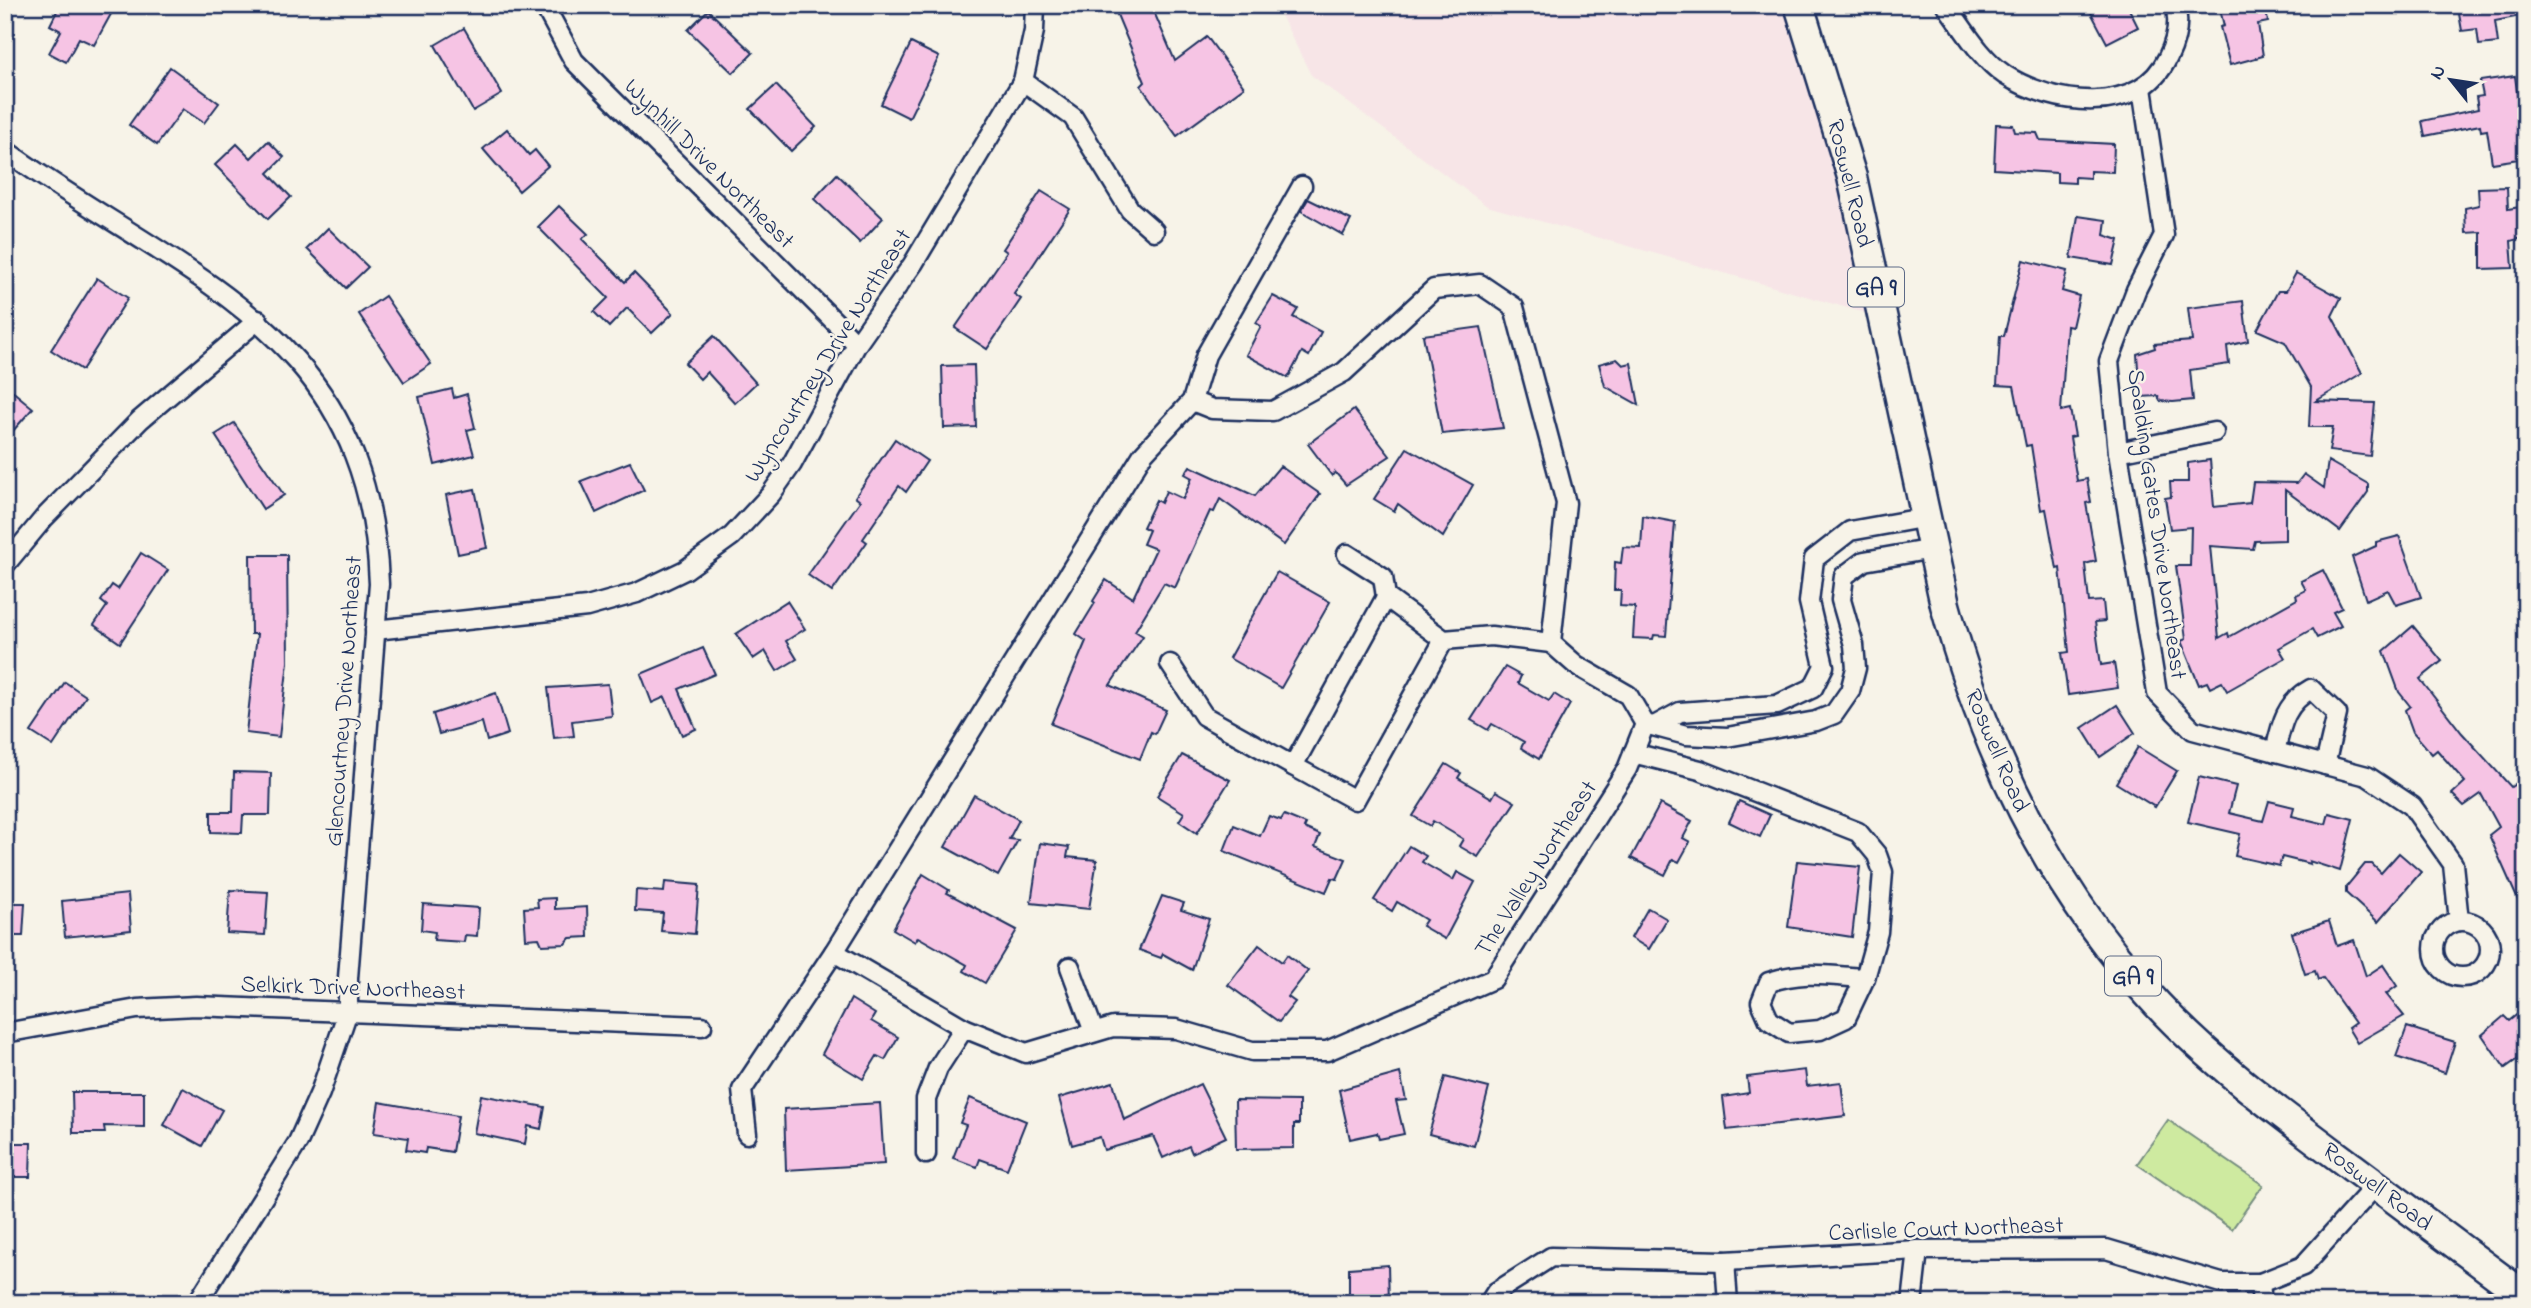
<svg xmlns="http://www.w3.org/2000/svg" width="2531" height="1308" viewBox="0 0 2531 1308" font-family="'Indie Flower',sans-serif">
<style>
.built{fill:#f7e5e7}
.green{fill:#ceeaa0;stroke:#748c7f;stroke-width:2}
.building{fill:#f6c4e4;stroke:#1b2f5e;stroke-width:2}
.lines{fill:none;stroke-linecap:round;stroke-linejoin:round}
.minor-casing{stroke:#1b2f5e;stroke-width:23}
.primary-casing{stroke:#1b2f5e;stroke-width:33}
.minor{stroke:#f7f3e8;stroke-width:18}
.primary{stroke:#f7f3e8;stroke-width:28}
.labels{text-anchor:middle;stroke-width:5;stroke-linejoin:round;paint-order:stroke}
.shield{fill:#f7f3e8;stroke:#5d6a87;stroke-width:2}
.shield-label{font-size:23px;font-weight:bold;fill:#1b2f5e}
.street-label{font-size:24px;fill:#1b2f5e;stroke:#f7f3e8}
</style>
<rect width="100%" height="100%" fill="#f7f3e8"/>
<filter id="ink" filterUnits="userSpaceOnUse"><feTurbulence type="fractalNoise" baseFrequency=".0143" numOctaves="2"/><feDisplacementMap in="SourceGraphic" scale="14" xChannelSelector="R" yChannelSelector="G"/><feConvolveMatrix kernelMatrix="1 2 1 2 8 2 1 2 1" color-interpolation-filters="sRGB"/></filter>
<g filter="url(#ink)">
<polygon class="built" points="1276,5 1807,5 1869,314 1487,206 1311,75"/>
<polygon class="green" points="2168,1120 2263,1185 2232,1229 2137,1164"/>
<g class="building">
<polygon points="60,5 116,5 94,45 79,38 66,62 49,53 61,31 50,25"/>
<polygon points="1113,5 1151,5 1175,61 1207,37 1244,87 1177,136 1141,86 1145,82"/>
<polygon points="2087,5 2127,5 2138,27 2107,43"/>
<polygon points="2219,5 2265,5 2268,22 2258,24 2263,56 2230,65 2220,27 2224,26"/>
<polygon points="2474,5 2526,5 2526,15 2495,21 2498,43 2479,45 2477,29 2462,31 2458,8"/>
<polygon points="708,10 753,53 733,73 688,30"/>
<polygon points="464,28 502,94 473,111 435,45"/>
<polygon points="911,43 939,57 909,118 881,104"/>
<polygon points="170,67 219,103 204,123 183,109 157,145 129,125"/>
<polygon points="2515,76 2526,158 2492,163 2487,130 2481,131 2480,125 2425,136 2422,121 2478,109 2476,97 2483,96 2480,81"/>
<polygon points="776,85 816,127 791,151 750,109"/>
<polygon points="1996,124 2013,125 2015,132 2037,133 2040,140 2114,144 2113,172 2090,171 2090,178 2075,177 2075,183 2057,182 2057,173 1994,169"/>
<polygon points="507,129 529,155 535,150 548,166 519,191 483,149"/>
<polygon points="268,141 284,157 268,173 291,197 268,219 215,165 237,144 251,158"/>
<polygon points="837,174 883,218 860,243 814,199"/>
<polygon points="2507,187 2508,209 2520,207 2522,238 2511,241 2513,268 2481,269 2481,232 2466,233 2465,208 2479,205 2478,188"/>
<polygon points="1041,191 1070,209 1014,294 1021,299 987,349 955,328 1007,252 1003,249"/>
<polygon points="1308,199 1351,220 1343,235 1301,211"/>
<polygon points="559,206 588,234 582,239 625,282 634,273 673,313 652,333 627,308 609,327 594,312 608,298 538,227"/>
<polygon points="2078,216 2106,220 2104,235 2119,240 2113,265 2071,258"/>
<polygon points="328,228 368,267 346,288 307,249"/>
<polygon points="2023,260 2067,271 2062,291 2079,296 2072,327 2067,326 2061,411 2070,409 2075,436 2070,437 2077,481 2087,479 2091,502 2086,503 2096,561 2085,564 2089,602 2103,601 2105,621 2095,622 2101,665 2114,663 2118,688 2068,695 2062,653 2069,652 2060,568 2057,569 2046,509 2041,510 2031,445 2026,446 2014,386 1997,385 2000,336 2004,336"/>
<polygon points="2296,273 2341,298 2332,316 2362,373 2316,401 2375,403 2370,456 2329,451 2333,427 2309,427 2311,387 2285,342 2257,330 2278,291 2286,291"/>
<polygon points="97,278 128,298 82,370 51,350"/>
<polygon points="385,296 431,364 404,382 359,314"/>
<polygon points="1273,296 1298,309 1293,317 1321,332 1309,356 1302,352 1288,378 1246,355 1261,326 1256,323"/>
<polygon points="2243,301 2248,341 2227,346 2229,364 2190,370 2193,400 2173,402 2160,401 2158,396 2140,397 2137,354 2155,348 2154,344 2192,341 2188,308"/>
<polygon points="1481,327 1503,428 1442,434 1423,335"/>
<polygon points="714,336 756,383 735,403 707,372 700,379 685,363"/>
<polygon points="1617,359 1623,365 1631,363 1639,405 1605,386 1599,364"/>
<polygon points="974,365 976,427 944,428 942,366"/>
<polygon points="5,385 33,408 5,440"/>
<polygon points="452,389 454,398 467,394 475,428 467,430 474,455 435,465 419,397"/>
<polygon points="1354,410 1390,456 1346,485 1335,472 1332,476 1308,444"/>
<polygon points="234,423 284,495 263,509 215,435"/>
<polygon points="895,439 927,461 906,492 899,486 863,539 867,542 832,592 808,575 860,501 855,497"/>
<polygon points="1407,448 1473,485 1443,537 1398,504 1394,511 1374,499"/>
<polygon points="2210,460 2214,507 2250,503 2253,482 2297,483 2304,474 2324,488 2328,461 2368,484 2368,492 2340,531 2285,490 2285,540 2255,541 2253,549 2210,546 2219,638 2228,633 2229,637 2297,599 2296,595 2306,590 2301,581 2323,570 2342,608 2333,612 2341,626 2317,638 2312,629 2279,648 2285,658 2227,691 2222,682 2210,688 2207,682 2199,685 2181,641 2186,639 2176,566 2190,566 2191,527 2170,529 2165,498 2171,497 2170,482 2188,482 2188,463"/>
<polygon points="630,462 644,490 596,513 581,481"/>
<polygon points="1190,466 1255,496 1280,466 1320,494 1284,545 1220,499 1214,512 1210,511 1175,588 1164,583 1135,631 1143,636 1110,685 1166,710 1155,734 1151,732 1140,759 1051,724 1086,641 1076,634 1095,603 1093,601 1106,580 1133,598 1156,549 1143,544 1149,530 1143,527 1156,500 1161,503 1166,491 1183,499 1192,478 1185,474"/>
<polygon points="475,489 487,548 458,554 446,495"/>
<polygon points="1643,516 1675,522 1666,636 1654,635 1653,639 1633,638 1635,607 1620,606 1621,590 1614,590 1615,562 1621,563 1623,547 1641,548"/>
<polygon points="2399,536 2421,597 2396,605 2388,590 2366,600 2352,557 2376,546 2376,542"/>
<polygon points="141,553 168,570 120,643 94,625 107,606 101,601 112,585 118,589"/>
<polygon points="250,555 287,555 288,662 279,737 246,733 257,634 251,634"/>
<polygon points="1277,572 1330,602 1281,688 1229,658"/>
<polygon points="787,601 805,629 786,641 797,659 777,671 765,651 753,659 736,634"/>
<polygon points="2413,626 2442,661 2420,679 2462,733 2511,787 2518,782 2526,793 2526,918 2489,835 2499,827 2481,794 2464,806 2452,794 2465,782 2437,750 2432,754 2413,732 2405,710 2410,706 2399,692 2384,651"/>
<polygon points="703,648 715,674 679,689 696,729 682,735 665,697 652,703 641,674"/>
<polygon points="1505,667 1521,676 1518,683 1549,701 1554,694 1570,704 1539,759 1521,748 1524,742 1492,724 1488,730 1471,720"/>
<polygon points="65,682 86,696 53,746 31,732"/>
<polygon points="608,684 612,716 572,721 574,736 554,738 548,688"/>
<polygon points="496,693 508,734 487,741 482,722 439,734 433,714"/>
<polygon points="2117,705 2135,733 2100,757 2082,728"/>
<polygon points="2138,747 2177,771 2155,807 2116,783"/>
<polygon points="1182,755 1230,780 1197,833 1179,821 1184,813 1157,796"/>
<polygon points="1446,764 1461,773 1458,778 1492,798 1496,791 1515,802 1478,857 1459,846 1463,839 1433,821 1430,826 1413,816"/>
<polygon points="234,772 271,773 270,815 243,815 242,833 211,832 211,812 233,812"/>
<polygon points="2199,777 2236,786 2229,813 2263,821 2269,801 2294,807 2292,816 2326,824 2329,813 2353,819 2340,871 2309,861 2310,864 2282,857 2279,866 2235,856 2240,834 2188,822"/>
<polygon points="974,795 1019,820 1009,839 1018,840 998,876 945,847"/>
<polygon points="1739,801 1770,815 1760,837 1729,822"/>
<polygon points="1660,804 1692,821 1683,838 1690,842 1679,862 1673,859 1665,875 1631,858"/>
<polygon points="1284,815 1306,824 1304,828 1320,835 1315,847 1346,859 1337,879 1332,878 1326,892 1224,851 1234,825 1260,836 1269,816 1281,820"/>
<polygon points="1040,843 1069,847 1067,857 1097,860 1089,909 1031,903"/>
<polygon points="1409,846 1426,856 1422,862 1453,880 1457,872 1475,882 1445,939 1422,926 1426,920 1397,902 1392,911 1374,900"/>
<polygon points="2399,853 2421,872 2378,922 2346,893 2346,887 2365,864 2372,864 2381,873"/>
<polygon points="1797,861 1860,867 1852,937 1788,927"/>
<polygon points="923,874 949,890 947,893 1017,930 985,983 964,971 967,965 918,937 915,942 893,929"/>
<polygon points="665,882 699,885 695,934 661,931 663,913 635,911 636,890 664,892"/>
<polygon points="230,890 268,892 265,935 227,933"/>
<polygon points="128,894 131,930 65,937 62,901"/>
<polygon points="1162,896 1184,903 1181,910 1209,919 1192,970 1163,954 1161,958 1139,950"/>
<polygon points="555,898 555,909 587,907 588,937 570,938 565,944 542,945 539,938 526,939 524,908 538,907 537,899"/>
<polygon points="5,903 25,903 23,936 5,936"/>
<polygon points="423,904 479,908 477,936 465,935 464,942 434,940 435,932 421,930"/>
<polygon points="1648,908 1667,919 1649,949 1631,938"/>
<polygon points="2329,921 2337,946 2354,940 2366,976 2383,965 2397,986 2386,994 2404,1016 2357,1043 2348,1028 2355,1023 2323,978 2318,980 2315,971 2305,974 2292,933"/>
<polygon points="1259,945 1282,962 1287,955 1308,971 1288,997 1295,1002 1279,1022 1228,985"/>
<polygon points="851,999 875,1014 871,1021 898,1037 885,1060 877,1056 863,1079 822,1054"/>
<polygon points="2526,1007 2526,1053 2505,1068 2482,1035 2504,1016 2509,1021"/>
<polygon points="2407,1027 2455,1042 2445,1073 2396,1057"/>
<polygon points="1805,1070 1807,1086 1841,1082 1845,1116 1727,1130 1723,1097 1749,1093 1747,1077"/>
<polygon points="1400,1073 1406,1100 1396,1101 1404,1134 1379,1139 1377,1133 1350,1139 1339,1090"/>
<polygon points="1445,1077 1489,1088 1474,1146 1429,1134"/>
<polygon points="1113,1082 1124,1120 1200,1084 1226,1137 1192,1153 1189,1146 1163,1158 1153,1136 1104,1150 1100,1137 1072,1145 1059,1098"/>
<polygon points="183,1088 222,1110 202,1146 164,1125"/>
<polygon points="72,1092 144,1092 144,1127 104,1126 105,1133 73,1133"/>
<polygon points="481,1095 545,1107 541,1129 528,1126 525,1144 474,1133"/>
<polygon points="970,1098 1026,1121 1007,1169 980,1159 977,1167 953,1158 966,1125 960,1123"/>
<polygon points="1235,1100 1299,1101 1299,1124 1294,1124 1294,1148 1236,1149"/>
<polygon points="379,1102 458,1116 452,1152 426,1148 425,1153 406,1150 408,1138 374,1133"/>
<polygon points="880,1103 884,1164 786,1170 784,1109"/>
<polygon points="5,1143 31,1143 30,1177 5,1177"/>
<polygon points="1388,1265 1389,1303 1349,1303 1349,1268"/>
</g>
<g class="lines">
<defs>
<g id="minor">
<polyline points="544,5 574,61 857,344"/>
<path d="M1946 5C1964 29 1980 58 2005 75 2052 105 2139 118 2168 57 2176 41 2180 23 2175 5"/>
<polyline points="1023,81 1073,117 1130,210 1154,231"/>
<polyline points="2142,88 2164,235 2136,290 2109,361 2118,452 2157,693 2193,730 2367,776 2412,806 2453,864 2459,921"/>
<path d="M5 150C181 278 370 329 379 584L348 978V1011L320 1093 298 1142 197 1303"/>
<polyline points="1192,401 1212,409 1273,411 1344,372 1434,289 1480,284 1514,307 1566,503 1551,643 1576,665 1628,695 1645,724"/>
<polyline points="2118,452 2214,432"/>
<polyline points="1347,554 1383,577 1386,597 1444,640 1491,636 1551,643"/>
<polyline points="5,565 44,518 140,420 258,320"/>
<polyline points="375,630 587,607 637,593 685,570 732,536 771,494 792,464 857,344 913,264 1023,81 1034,31 1035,5"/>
<polyline points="1170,664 1204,716 1293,766 1386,597"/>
<polyline points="1645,724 1686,735 1727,737 1816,721 1834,714 1850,691 1856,668 1854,645 1841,600 1844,576 1864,561 1933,549"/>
<polyline points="1656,725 1680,712 1777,705 1813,688 1824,666 1809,602 1814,559 1850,531 1928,517"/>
<path d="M2275 752C2281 725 2285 703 2311 689L2337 714 2325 765"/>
<path d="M1633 753 1700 770 1858 832 1877 855 1883 872 1878 932 1865 978 1846 1018 1820 1030 1789 1033 1769 1020 1761 1002 1769 982C1805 970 1829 976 1865 978"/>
<polyline points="1293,766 1355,800 1444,640"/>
<circle cx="2462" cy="949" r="28"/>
<polyline points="834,952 964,1028 1026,1053 1113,1027 1176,1029 1252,1051 1327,1051 1493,979 1627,769 1645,724"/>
<polyline points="1070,967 1094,1032"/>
<polyline points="5,1033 137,1009 196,1006 702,1026"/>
<polyline points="747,1134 742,1090 834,952 1143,454 1192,401 1206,355 1302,186"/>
<polyline points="926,1154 926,1099 938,1068 964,1028"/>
<polyline points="1725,1261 1728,1303"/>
<polyline points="2260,1283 2262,1303"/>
<polyline points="1489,1303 1496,1292 1551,1257 1725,1261 1918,1250 2106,1249 2221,1283 2260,1283 2303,1266 2376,1185"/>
<polyline points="1912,1303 1918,1250"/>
</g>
<path id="primary" d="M1799 5 1852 177 1945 605C1985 752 2051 891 2157 1004 2215 1066 2284 1116 2352 1167 2410 1210 2468 1254 2526 1297"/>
</defs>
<use href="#minor" class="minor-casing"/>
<use href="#primary" class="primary-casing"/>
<use href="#minor" class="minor"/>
<use href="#primary" class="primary"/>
</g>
</g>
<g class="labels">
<g class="shield">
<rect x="1848" y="267.5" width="56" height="39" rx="5"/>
<rect x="2105" y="956.5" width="56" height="39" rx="5"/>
</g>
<g class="shield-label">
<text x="1876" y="295">GA 9</text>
<text x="2133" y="984">GA 9</text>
</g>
<g class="street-label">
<text transform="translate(710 163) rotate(45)" y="8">Wynhill Drive Northeast</text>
<text transform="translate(1851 183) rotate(76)" y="8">Roswell Road</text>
<text transform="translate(827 355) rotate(-58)" y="8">Wyncourtney Drive Northeast</text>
<text transform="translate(2158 524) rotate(82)" y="8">Spalding Gates Drive Northeast</text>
<text transform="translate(343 701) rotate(-86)" y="8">Glencourtney Drive Northeast</text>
<text transform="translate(1998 750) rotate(67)" y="8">Roswell Road</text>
<text transform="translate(1535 868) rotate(-57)" y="8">The Valley Northeast</text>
<text transform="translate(353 987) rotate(2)" y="8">Selkirk Drive Northeast</text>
<text transform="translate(2378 1186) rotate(37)" y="8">Roswell Road</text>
<text transform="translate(1946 1228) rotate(-2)" y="8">Carlisle Court Northeast</text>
</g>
</g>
<rect width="2531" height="1308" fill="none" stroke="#f7f3e8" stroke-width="28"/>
<rect x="14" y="14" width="2503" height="1280" fill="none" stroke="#1b2f5e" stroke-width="2.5" filter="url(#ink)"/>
<g transform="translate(2451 80) rotate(300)" stroke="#f7f3e8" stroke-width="5" paint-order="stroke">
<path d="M0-5L12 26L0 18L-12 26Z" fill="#1b2f5e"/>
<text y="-10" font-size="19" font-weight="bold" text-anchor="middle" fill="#1b2f5e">N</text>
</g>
</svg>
